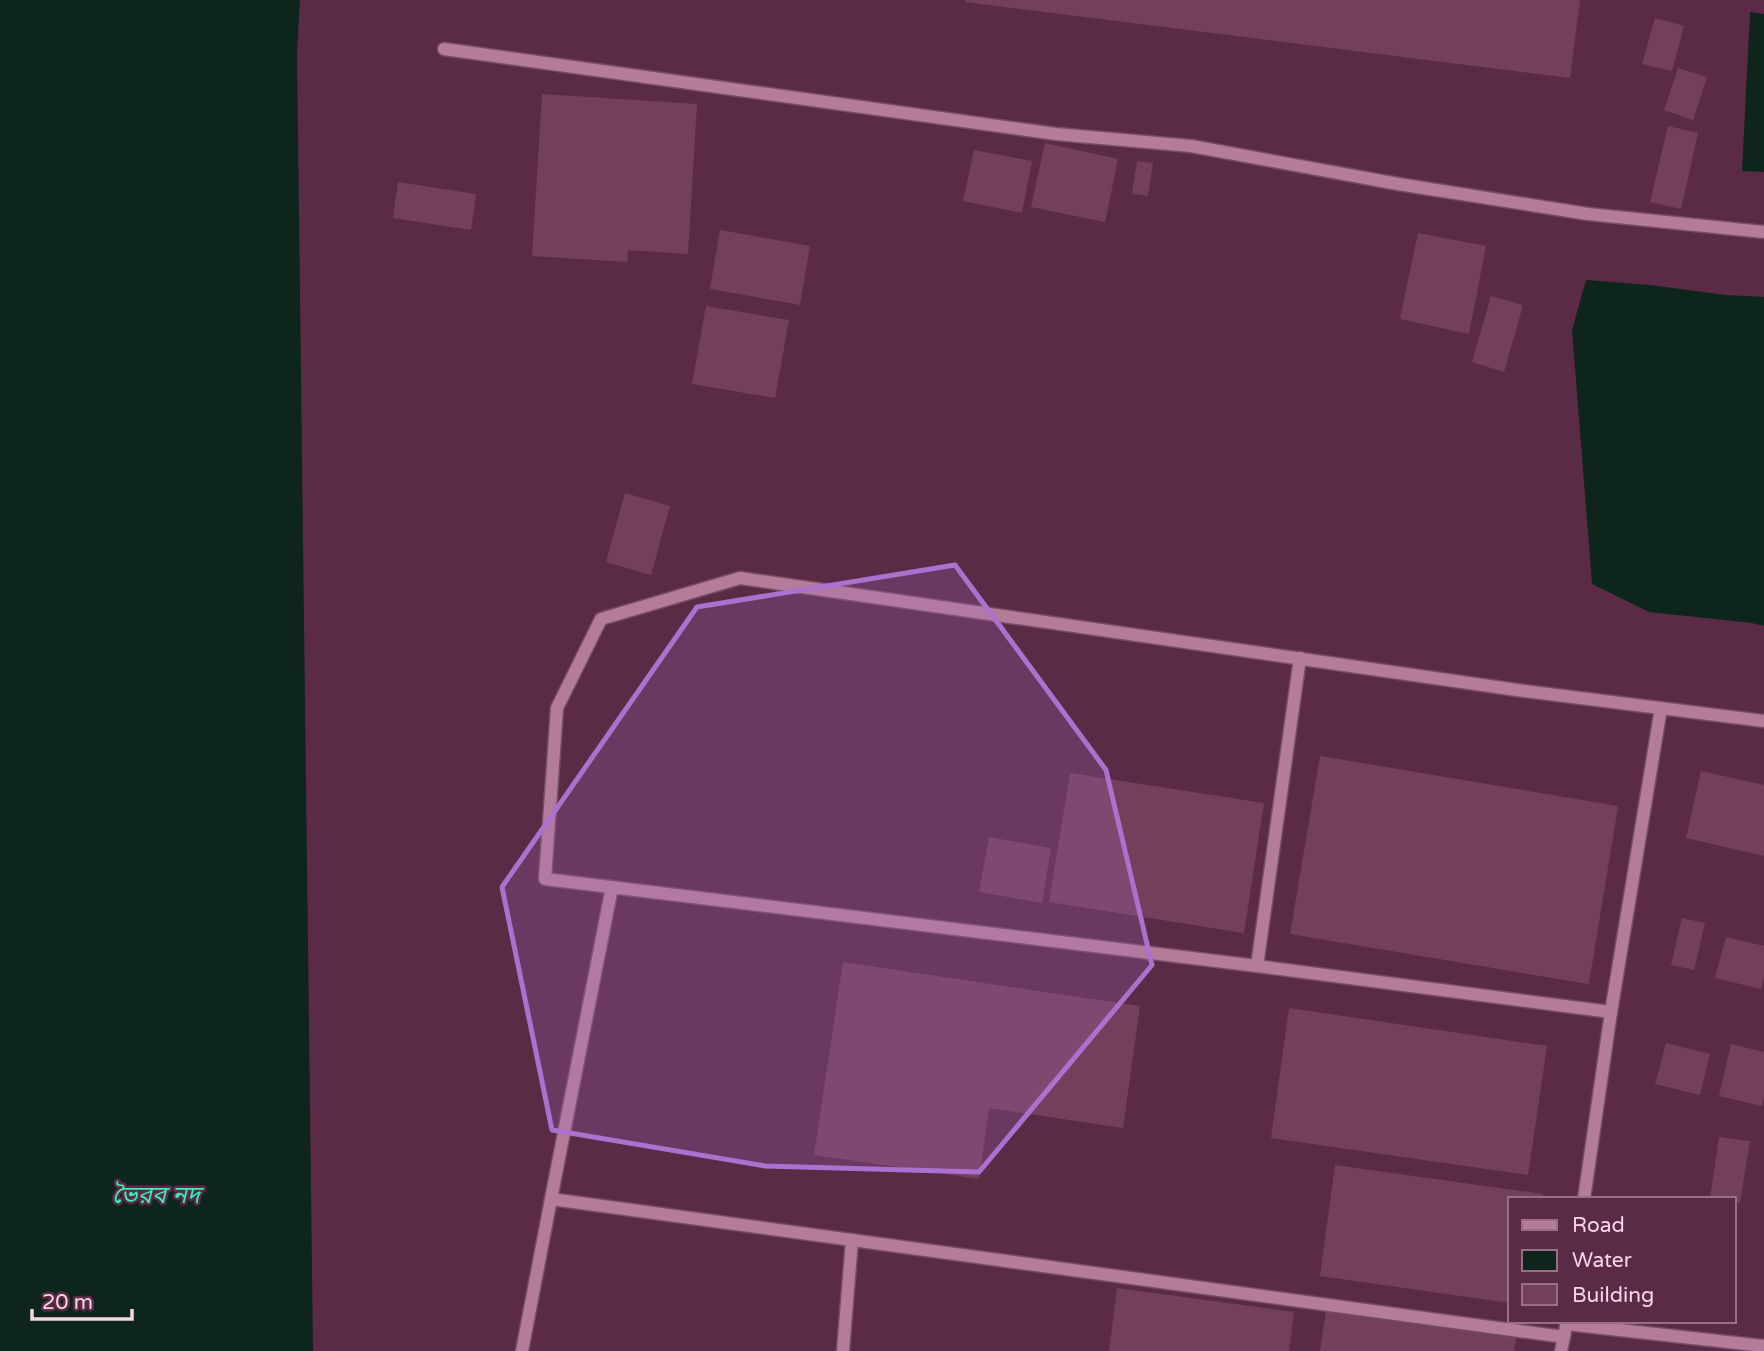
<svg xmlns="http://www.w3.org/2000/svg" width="1764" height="1351" viewBox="0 0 1764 1351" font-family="'Varela Round','Noto Sans Bengali',sans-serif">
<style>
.water{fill:#0e251d}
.building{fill:#72405a}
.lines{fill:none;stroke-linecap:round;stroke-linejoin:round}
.minor-casing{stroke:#764c62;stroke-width:15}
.minor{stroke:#b47c98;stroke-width:12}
.marked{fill:#ac70ce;fill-opacity:0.2;stroke:#ac70ce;stroke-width:5;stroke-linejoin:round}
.labels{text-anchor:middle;stroke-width:5;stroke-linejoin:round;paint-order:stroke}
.water-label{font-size:24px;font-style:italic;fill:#3aeeba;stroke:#5b2b45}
</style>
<rect width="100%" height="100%" fill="#5b2b45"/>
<g class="water">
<polygon points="0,0 300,0 297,53 313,1351 0,1351"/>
<polygon points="1750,12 1764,14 1764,172 1742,171"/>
<polygon points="1586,280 1651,285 1725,295 1764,297 1764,626 1752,623 1649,612 1592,584 1572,330"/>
</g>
<g class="building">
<polygon points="965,0 1580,0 1570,78 965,2"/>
<polygon points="1655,18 1684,26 1672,71 1642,64"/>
<polygon points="1678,68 1707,77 1693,120 1664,110"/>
<polygon points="542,94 697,104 688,254 628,250 627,262 532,256"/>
<polygon points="1668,126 1698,133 1681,209 1650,202"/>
<polygon points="1045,143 1118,159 1105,222 1031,207"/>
<polygon points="974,150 1032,161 1022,213 963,201"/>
<polygon points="1137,161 1153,163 1148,196 1132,194"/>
<polygon points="398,182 476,194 471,230 393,218"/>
<polygon points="720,230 810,246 800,305 710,289"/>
<polygon points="1418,233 1486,246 1469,334 1400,319"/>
<polygon points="1491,296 1523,305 1504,372 1472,362"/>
<polygon points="706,306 789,320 775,398 692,384"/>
<polygon points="625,493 670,506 651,575 606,562"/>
<polygon points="1320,756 1618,806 1589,984 1290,934"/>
<polygon points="1701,771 1764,785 1764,856 1686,838"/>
<polygon points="1070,773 1264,803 1244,933 1049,902"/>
<polygon points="989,837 1051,848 1042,903 979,892"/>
<polygon points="1682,918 1705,923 1694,970 1671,965"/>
<polygon points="1726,937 1764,946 1764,977 1761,989 1715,978"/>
<polygon points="843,962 1140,1006 1123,1128 989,1108 979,1179 814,1155"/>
<polygon points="1289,1008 1547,1046 1528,1175 1271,1138"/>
<polygon points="1666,1043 1710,1054 1700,1095 1655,1084"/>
<polygon points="1731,1044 1764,1052 1764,1097 1762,1106 1719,1096"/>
<polygon points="1719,1137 1750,1141 1740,1203 1734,1202 1734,1199 1710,1198"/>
<polygon points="1335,1165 1543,1194 1542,1199 1510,1199 1510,1303 1320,1276"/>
<polygon points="1117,1288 1294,1312 1289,1351 1109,1351"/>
<polygon points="1326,1310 1516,1338 1514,1351 1320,1351"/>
</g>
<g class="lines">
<defs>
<g id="minor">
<polyline points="444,49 1056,134 1191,146 1398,184 1588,214 1764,232"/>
<polyline points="1661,708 1611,1012 1257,966 545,879 557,708 601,619 740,578 1524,691 1764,721"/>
<polyline points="612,887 551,1199 1564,1337 1567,1321"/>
<polyline points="1257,966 1300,658"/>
<polyline points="1584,1199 1611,1012"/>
<polyline points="1566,1324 1764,1346"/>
<polyline points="522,1351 551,1199"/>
<polyline points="843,1351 852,1240"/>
<polyline points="1561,1351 1564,1337"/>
</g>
</defs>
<use href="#minor" class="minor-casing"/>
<use href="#minor" class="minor"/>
</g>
<path class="marked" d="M955 565 1106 770 1152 965 979 1172 765 1166 552 1130 502 887 697 607Z"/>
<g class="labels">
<g class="water-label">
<text x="156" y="1203">ভৈরব নদ</text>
</g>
</g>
<rect x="1508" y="1197" width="228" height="126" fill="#5b2b45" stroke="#996f85" stroke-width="2"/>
<rect x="1522" y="1220" width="35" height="10" fill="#b47c98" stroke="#996f85" stroke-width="2"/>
<text x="1572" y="1232" font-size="21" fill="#f5d6e4">Road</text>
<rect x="1522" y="1250" width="35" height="21" fill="#0e251d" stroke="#996f85" stroke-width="2"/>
<text x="1572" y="1267" font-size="21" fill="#f5d6e4">Water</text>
<rect x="1522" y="1284" width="35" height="21" fill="#72405a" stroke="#996f85" stroke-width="2"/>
<text x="1572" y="1302" font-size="21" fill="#f5d6e4">Building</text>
<path d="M32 1309v10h100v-10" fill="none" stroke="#f5d6e4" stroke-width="3.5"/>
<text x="42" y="1309" font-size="21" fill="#f5d6e4" stroke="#5b2b45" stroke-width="5" paint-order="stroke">20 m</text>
</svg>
